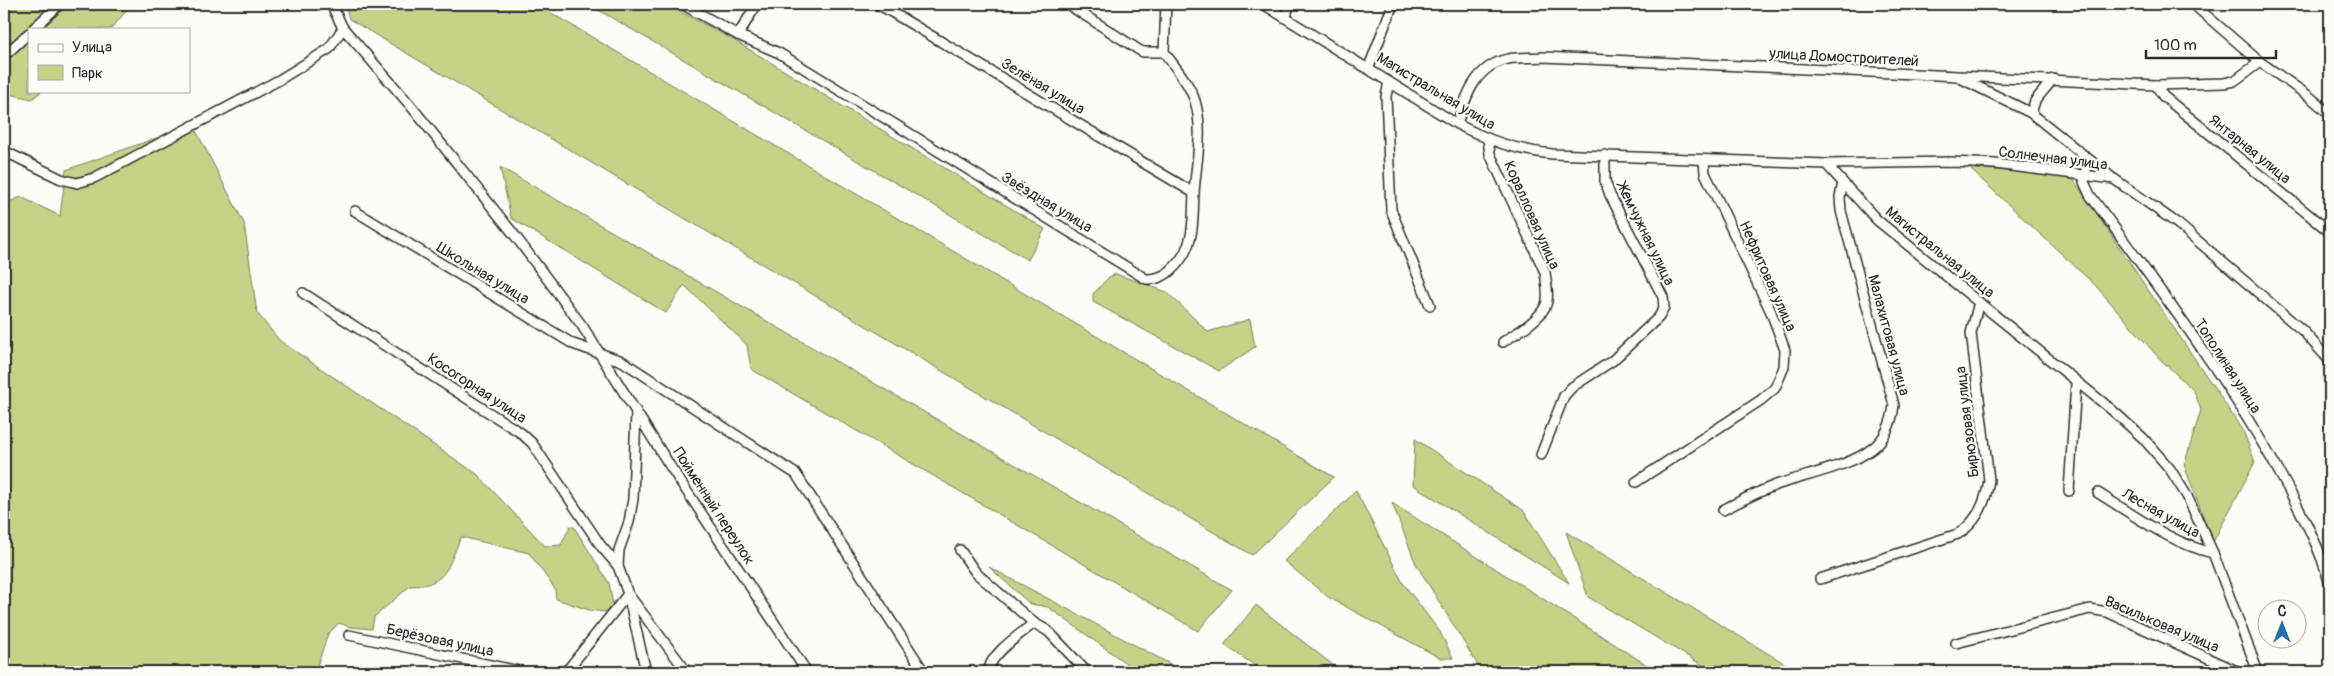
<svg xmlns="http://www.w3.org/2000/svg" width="2334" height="676" viewBox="0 0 2334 676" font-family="Pangolin,sans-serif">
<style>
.green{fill:#c4d388;stroke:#787f5a}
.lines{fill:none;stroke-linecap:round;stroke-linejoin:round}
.minor-casing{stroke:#2b2b2b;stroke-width:12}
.minor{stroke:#fdfcf7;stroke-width:9}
.labels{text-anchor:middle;stroke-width:4.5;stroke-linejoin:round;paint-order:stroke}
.street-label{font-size:15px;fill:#2b2b2b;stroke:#fdfcf7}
</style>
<rect width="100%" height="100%" fill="#fdfcf7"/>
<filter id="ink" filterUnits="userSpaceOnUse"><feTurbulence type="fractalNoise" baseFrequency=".02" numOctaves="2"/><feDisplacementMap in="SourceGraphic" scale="10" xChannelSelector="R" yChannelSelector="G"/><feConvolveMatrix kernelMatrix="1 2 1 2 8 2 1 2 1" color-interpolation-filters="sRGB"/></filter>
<g filter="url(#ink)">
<g class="green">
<polygon points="4,4 132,4 111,29 29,29 29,91 42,91 32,99 4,93"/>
<polygon points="345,4 536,4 1334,477 1252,555 349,19"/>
<polygon points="588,4 666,4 732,39 1045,229 1028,260"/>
<path d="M193 125 244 223 257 313 280 341 477 474 545 546 561 545 570 526 574 527 609 583 613 605 605 612 589 610 556 599 555 589 529 553 461 537C448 566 447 586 410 586L374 617 372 629 350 627 339 623 328 634 315 672H4V204L21 197 60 216 66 170Z"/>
<polygon points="500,167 1232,590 1198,631 751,369 747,345 684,285 666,313 511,218"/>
<polygon points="1969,168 2071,176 2226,405 2244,433 2255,462 2213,542 2184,465 2201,410 2194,391 2159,358 2095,285"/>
<polygon points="1116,274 1167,292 1208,332 1250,319 1255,347 1219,371 1093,302 1093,294 1109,277"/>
<polygon points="1415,439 1523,510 1569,583 1413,485"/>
<polygon points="1356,491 1403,583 1440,632 1453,658 1440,658 1328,597 1284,561"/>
<polygon points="1392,503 1658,672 1482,672 1416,564"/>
<polygon points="1566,532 1799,672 1714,672 1588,597"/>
<polygon points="989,567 1172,665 1138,672 1048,607 1030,604"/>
<polygon points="1256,605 1342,672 1265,672 1224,645"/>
</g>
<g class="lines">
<defs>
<g id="minor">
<polyline points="331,4 343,28 411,106 516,237 583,327 670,466 807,672"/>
<polyline points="682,4 738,35"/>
<path d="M757 4 738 35 779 53 1146 279C1169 281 1187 256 1191 235 1194 221 1193 207 1194 193 1196 163 1204 131 1195 101 1189 83 1175 67 1164 52"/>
<polyline points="878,4 1194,193"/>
<polyline points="1067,4 1139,50 1143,52 1164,52 1166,4"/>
<path d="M1263 4 1457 124C1490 141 1515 150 1552 154L1826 164 1877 220 2112 410 2143 438 2170 469 2187 496 2213 553 2258 672"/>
<polyline points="2193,4 2260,62 2310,97 2330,114"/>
<polyline points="1286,18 1289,4"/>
<polyline points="33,29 60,4"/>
<polyline points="4,56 29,33"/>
<polyline points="1369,67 1393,4"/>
<polyline points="1960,78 2031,113 2111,177"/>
<polyline points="1389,82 1386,96 1391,210 1430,305"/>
<polyline points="2156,85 2163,96 2330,232"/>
<polyline points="2031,113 2035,101 2053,79"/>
<path d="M1457 124C1466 96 1475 66 1508 59 1519 57 1532 58 1543 57L2156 85 2224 83 2234 81 2260 62"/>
<path d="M1488 140 1490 154 1545 272C1546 282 1550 298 1545 307 1537 322 1516 333 1503 342"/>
<polyline points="4,151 61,179 77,183 94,178 279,80 329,49 343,28"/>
<path d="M2088 160 2084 182 2090 195C2158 287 2229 380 2284 481 2302 514 2321 549 2330 585"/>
<polyline points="1826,164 1951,162 1995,164 2114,179 2178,224 2303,331 2330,361"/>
<polyline points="355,211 573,344 622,361 796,474 924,672"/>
<polyline points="303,293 521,433 532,443 601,546 618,566"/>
<polyline points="636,411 633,499 629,522 619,550 618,566 628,594 646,672"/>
<polyline points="1541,455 1564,396 1572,387 1612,361 1659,317 1664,307 1663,297 1610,195 1605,181 1605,155"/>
<polyline points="1636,482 1761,400 1775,388 1784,367 1785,350 1771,312 1705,173 1704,160"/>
<polyline points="2069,491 2076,383"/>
<path d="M2098 493C2134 515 2172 544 2213 553"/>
<path d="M1723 510C1742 500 1759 491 1779 484 1806 475 1851 466 1873 448 1887 437 1892 422 1894 405L1841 211 1840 197 1843 183"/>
<path d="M960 550 976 573 1034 623C1022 633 987 656 989 672"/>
<path d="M1820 579 1958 534C1977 522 1986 502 1989 480L1971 333 1979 302"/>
<polyline points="1034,623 1048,631 1087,672"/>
<polyline points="349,635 524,672"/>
<polyline points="1956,643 2090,609 2107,612 2239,672"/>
<polyline points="563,672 569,668 628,594 687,672"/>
</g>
</defs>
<use href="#minor" class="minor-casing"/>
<use href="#minor" class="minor"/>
</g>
</g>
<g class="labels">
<g class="street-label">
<text transform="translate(1844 57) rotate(3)" y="5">улица Домостроителей</text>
<text transform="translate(1043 86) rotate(31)" y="5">Зелёная улица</text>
<text transform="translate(1436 91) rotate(31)" y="5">Магистральная улица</text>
<text transform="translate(2250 149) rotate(39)" y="5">Янтарная улица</text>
<text transform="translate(2053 158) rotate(7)" y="5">Солнечная улица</text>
<text transform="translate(1047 202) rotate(31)" y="5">Звёздная улица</text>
<text transform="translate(1532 215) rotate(66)" y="5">Коралловая улица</text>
<text transform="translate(1646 234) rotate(64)" y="5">Жемчужная улица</text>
<text transform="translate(1940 252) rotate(39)" y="5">Магистральная улица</text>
<text transform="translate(483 273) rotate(31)" y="5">Школьная улица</text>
<text transform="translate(1768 276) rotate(66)" y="5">Нефритовая улица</text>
<text transform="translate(1889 335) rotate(75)" y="5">Малахитовая улица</text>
<text transform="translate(2228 366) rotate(57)" y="5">Тополиная улица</text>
<text transform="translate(477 388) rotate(33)" y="5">Косогорная улица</text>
<text transform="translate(1967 422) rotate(-97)" y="5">Бирюзовая улица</text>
<text transform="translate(714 506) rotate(57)" y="5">Пойменный переулок</text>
<text transform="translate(2161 513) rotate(29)" y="5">Лесная улица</text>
<text transform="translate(2162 624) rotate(23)" y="5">Васильковая улица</text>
<text transform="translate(440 640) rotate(12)" y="5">Берёзовая улица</text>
</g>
</g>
<rect width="2334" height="676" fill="none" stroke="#fdfcf7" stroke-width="20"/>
<rect x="10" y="10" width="2314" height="656" fill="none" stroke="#2b2b2b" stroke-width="2" filter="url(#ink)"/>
<rect x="28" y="28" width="162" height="65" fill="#fdfcf7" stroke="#a9a8a5"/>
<rect x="38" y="44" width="25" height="8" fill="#fdfcf7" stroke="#a9a8a5"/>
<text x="72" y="52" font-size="15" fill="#2b2b2b">Улица</text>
<rect x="38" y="65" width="25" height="15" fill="#c4d388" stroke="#a9a8a5"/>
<text x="72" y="78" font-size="15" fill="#2b2b2b">Парк</text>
<g transform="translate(2282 624)"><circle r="24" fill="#fdfcf7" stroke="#a9a8a5"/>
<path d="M0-4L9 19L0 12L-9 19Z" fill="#1f6fb2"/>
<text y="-8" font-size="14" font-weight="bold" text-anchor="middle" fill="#2b2b2b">С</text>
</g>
<path d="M2146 50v8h130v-8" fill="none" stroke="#2b2b2b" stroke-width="2.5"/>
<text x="2154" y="50" font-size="15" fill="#2b2b2b" stroke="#fdfcf7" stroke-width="4" paint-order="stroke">100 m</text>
</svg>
